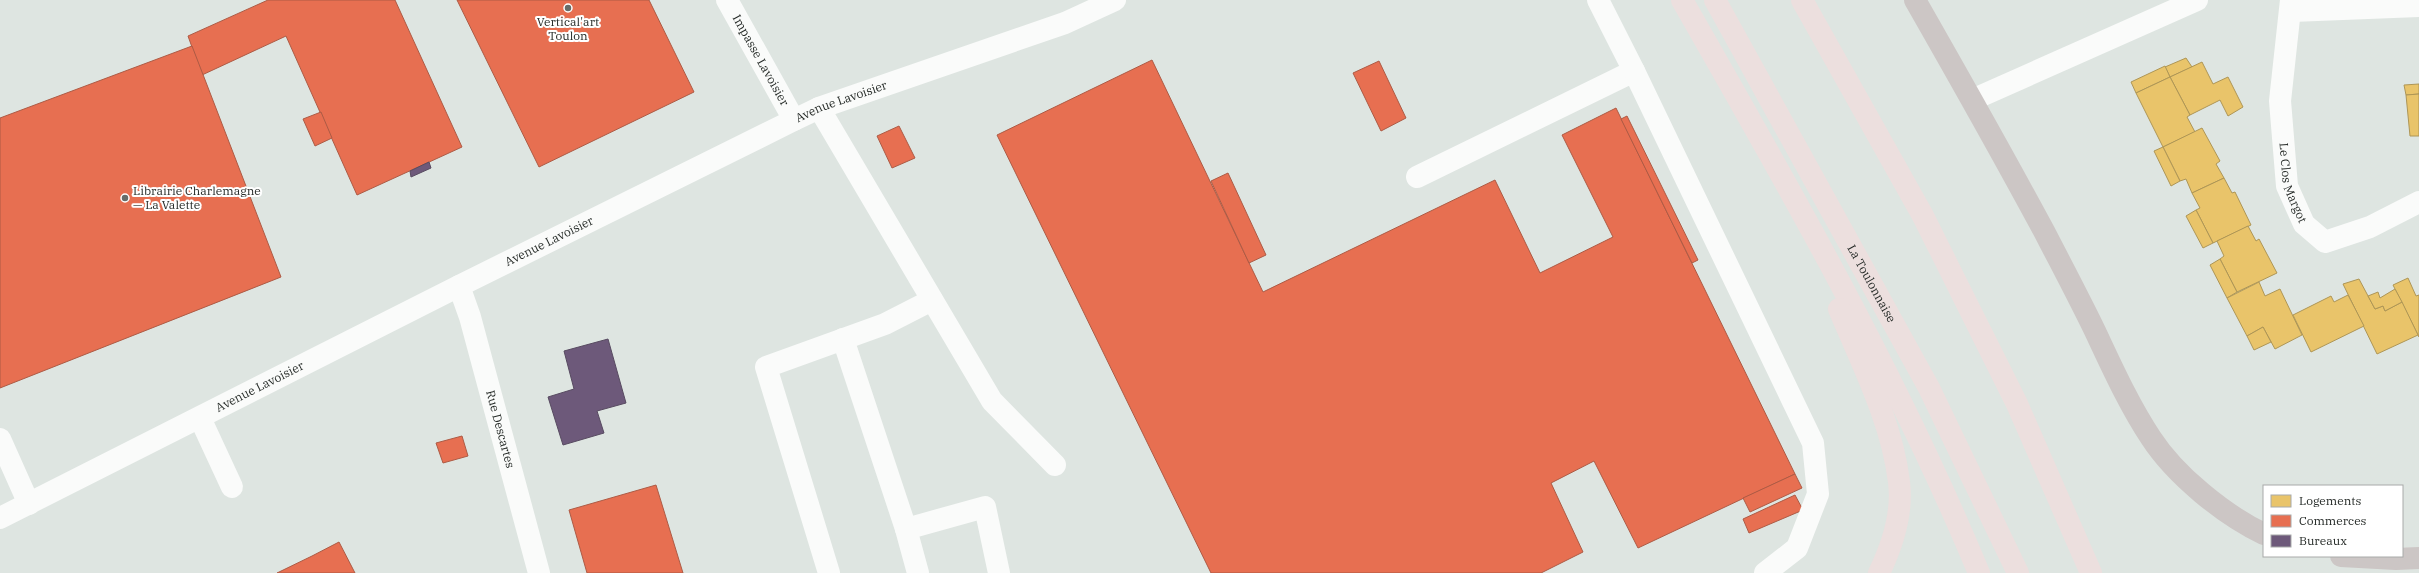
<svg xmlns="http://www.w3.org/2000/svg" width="2419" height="573" viewBox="0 0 2419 573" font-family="'IBM Plex Serif',serif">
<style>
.homes{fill:#e9c46a;stroke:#ae9656}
.shops{fill:#e76f51;stroke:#ad5b45}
.offices{fill:#6d597a;stroke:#584b61}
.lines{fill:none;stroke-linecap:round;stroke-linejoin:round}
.lane{stroke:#fafbfa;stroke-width:22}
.street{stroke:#fafbfa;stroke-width:22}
.primary{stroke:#ccc6c5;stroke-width:22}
.highway{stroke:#ecdfde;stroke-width:22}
.poi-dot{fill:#666c69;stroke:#fff;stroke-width:1.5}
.labels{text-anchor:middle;stroke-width:4;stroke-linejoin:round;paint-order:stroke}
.poi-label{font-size:12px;fill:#262b28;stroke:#fff}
.street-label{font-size:12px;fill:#262b28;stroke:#fff}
</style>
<rect width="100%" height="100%" fill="#dee5e1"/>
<g class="homes">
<polygon points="2186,58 2192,67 2170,77 2165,67"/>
<polygon points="2202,62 2213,84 2228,77 2243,107 2228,116 2220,100 2190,115 2170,77"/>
<polygon points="2165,66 2170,77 2136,93 2131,82"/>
<polygon points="2170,77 2190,115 2187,117 2195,132 2163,147 2136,93"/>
<polygon points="2419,84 2419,94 2406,95 2404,85"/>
<polygon points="2419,94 2419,136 2410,136 2406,95"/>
<polygon points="2202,128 2220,161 2216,164 2224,178 2192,193 2186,179 2180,181 2163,147"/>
<polygon points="2163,147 2180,181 2171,186 2154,151"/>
<polygon points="2224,178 2232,193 2235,192 2251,225 2213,243 2196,210 2200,208 2192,193"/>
<polygon points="2196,210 2213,243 2203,248 2186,216"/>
<polygon points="2248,226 2256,241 2259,239 2277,273 2237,292 2220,259 2224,256 2217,241"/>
<polygon points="2220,259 2237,292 2227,298 2210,265"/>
<polygon points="2408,278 2416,296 2419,295 2419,337 2393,285"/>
<polygon points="2359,279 2375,309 2383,306 2385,311 2402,302 2418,335 2377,354 2343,284"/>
<polygon points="2259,282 2265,296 2280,289 2302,335 2275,349 2263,327 2247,336 2227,298"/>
<polygon points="2395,289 2402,302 2385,311 2383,306 2375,309 2368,296 2378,292 2380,298"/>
<polygon points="2348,295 2364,326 2311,352 2293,315 2331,296 2334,302"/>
<polygon points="2263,327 2271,342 2254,350 2247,336"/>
</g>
<g class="shops">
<polygon points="268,0 395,0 462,147 357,195 286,36 202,75 188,36"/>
<polygon points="457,0 649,0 694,92 539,167"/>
<polygon points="192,46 281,277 0,388 0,118"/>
<polygon points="1152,60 1263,292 1495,180 1540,273 1613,237 1562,135 1616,108 1795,474 1638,548 1594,461 1551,483 1583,552 1541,573 1211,573 997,135"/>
<polygon points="1379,61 1406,118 1381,131 1353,73"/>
<polygon points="321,112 332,138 315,146 303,119"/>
<polygon points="1627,116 1698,260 1692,263 1621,119"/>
<polygon points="899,126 915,158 892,168 877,136"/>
<polygon points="1228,173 1266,255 1249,263 1211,181"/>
<polygon points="462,436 468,456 443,463 436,443"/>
<polygon points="1795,474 1802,488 1750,512 1743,498"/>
<polygon points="656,485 683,573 587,573 569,510"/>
<polygon points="1795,495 1803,510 1749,533 1743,519"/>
<polygon points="339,542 355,573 277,573 312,556"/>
</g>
<g class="offices">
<polygon points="429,162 431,168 411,177 410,171"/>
<polygon points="608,339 626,403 597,411 604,433 563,445 548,397 574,389 564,351"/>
</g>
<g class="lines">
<g class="lane">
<path id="s1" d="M2291 0 2280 101 2287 186 2304 224 2325 242 2370 227 2419 202"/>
<polyline points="2292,11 2419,6"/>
<polyline points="819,108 992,401 1055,465"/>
<polyline points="1417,177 1634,71 1813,443 1818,494 1797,548 1765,573"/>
<polyline points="843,339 906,529 985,507 999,573"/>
<polyline points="200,418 232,487"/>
<polyline points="0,439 29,504"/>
<polyline points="906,529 918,573"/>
<polyline points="829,573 766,367 885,324 932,300"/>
</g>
<g class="street">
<path id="s2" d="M727 0 794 120"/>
<polyline points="1598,0 1634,71"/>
<polyline points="1972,100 2197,0"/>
<path id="s3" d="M459 286 470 317 539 573"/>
<path id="s4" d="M0 518 459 286 794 120 819 108 1065 23 1115 0"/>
</g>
<g class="primary">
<path d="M1915 0C1959 77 2003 155 2045 233 2062 266 2079 298 2095 331 2112 367 2129 405 2151 438 2175 475 2224 515 2264 534"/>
<polyline points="2341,556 2396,559 2419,558"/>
</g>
<g class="highway">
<path d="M1682 0C1789 187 1896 374 1979 573"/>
<path id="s5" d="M1715 0 1929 388 2018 573"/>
<polyline points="1802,0 1923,216 2017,404 2091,573"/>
<path d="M1839 309C1862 364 1892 422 1899 482 1903 513 1892 546 1879 573"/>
</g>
</g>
<g class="poi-dot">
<circle cx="568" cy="8" r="4"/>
<circle cx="125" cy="198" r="4"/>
</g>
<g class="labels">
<g class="poi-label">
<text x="568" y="26">Vertical'art<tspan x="568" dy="14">Toulon</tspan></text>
<text x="133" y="195" text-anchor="start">Librairie Charlemagne<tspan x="133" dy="14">— La Valette</tspan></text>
</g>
<g class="street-label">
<text dy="4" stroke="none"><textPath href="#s2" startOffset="69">Impasse Lavoisier</textPath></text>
<text dy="4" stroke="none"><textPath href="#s4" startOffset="939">Avenue Lavoisier</textPath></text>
<text dy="4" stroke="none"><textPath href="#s1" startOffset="185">Le Clos Margot</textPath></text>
<text dy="4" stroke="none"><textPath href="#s4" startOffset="615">Avenue Lavoisier</textPath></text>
<text dy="4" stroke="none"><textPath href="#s5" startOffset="324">La Toulonnaise</textPath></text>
<text dy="4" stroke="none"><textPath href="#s4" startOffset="291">Avenue Lavoisier</textPath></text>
<text dy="4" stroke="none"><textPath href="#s3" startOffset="149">Rue Descartes</textPath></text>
</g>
</g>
<rect x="2263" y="485" width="140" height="72" fill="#ffffff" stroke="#a8aaa9"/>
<rect x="2271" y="495" width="20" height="12" fill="#e9c46a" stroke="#a8aaa9"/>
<text x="2299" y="505" font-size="12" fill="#262b28">Logements</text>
<rect x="2271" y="515" width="20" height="12" fill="#e76f51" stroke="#a8aaa9"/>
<text x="2299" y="525" font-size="12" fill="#262b28">Commerces</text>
<rect x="2271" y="535" width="20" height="12" fill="#6d597a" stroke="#a8aaa9"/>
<text x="2299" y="545" font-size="12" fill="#262b28">Bureaux</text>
</svg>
